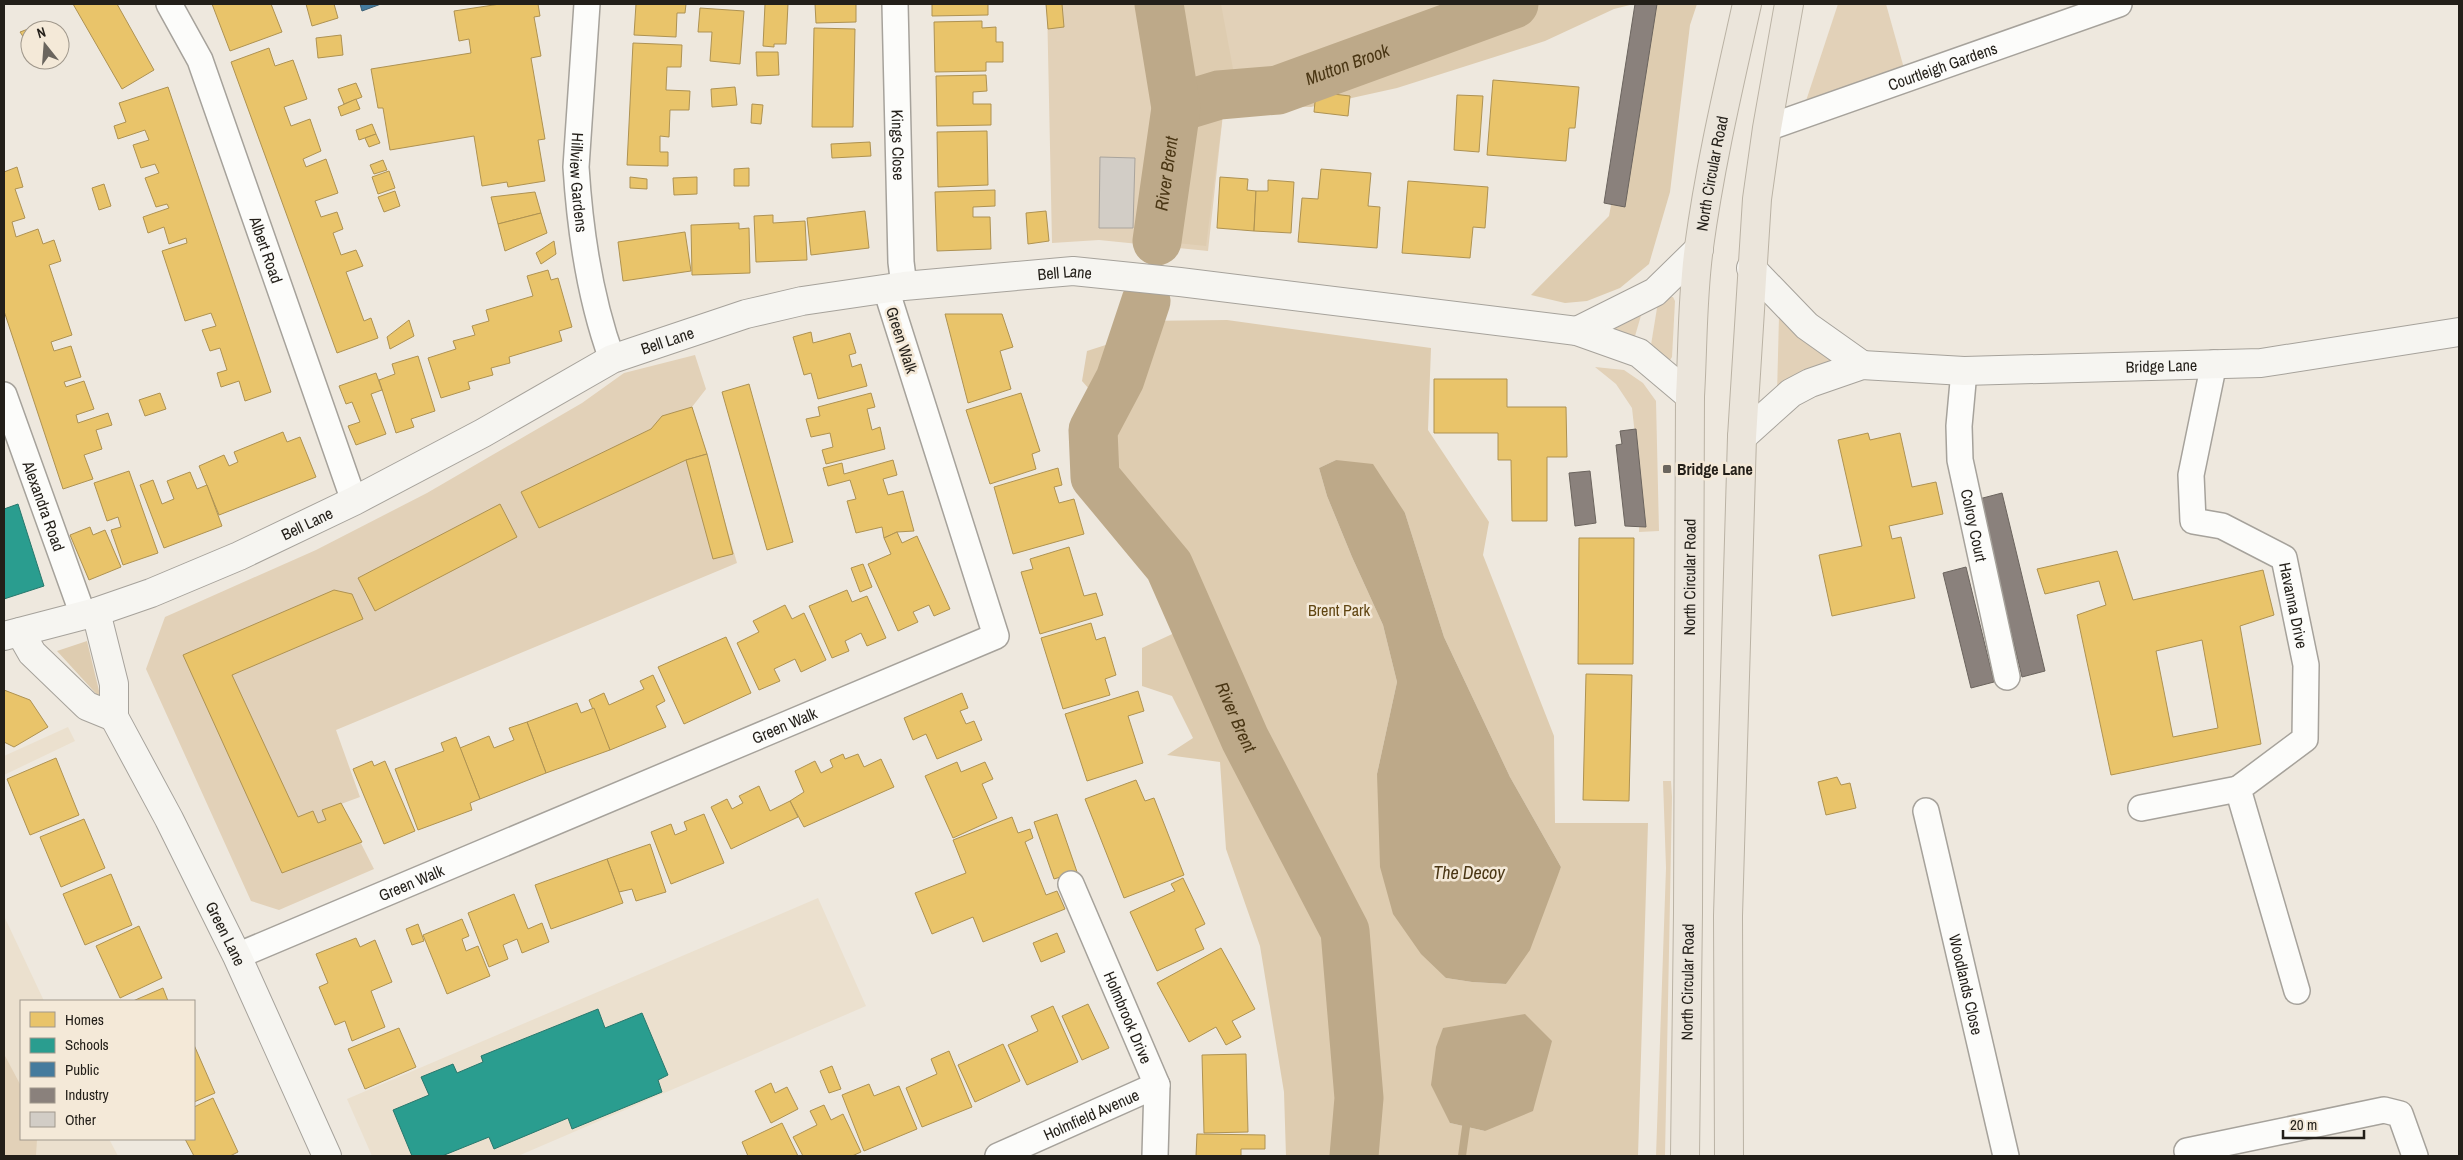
<svg xmlns="http://www.w3.org/2000/svg" width="2463" height="1160" viewBox="0 0 2463 1160" font-family="'Archivo Narrow',sans-serif">
<style>
.built{fill:#ebe0ce}
.green{fill:#e2d1b8}
.forest{fill:#deccb0;fill-rule:evenodd}
.water{fill:#bda989}
.homes{fill:#e9c46a;stroke:#ae9252;fill-rule:evenodd}
.schools{fill:#2a9d8f;stroke:#28776c}
.public{fill:#457b9d;stroke:#3b5f75}
.industry{fill:#8a817c;stroke:#6b645e}
.lines{fill:none;stroke-linecap:round;stroke-linejoin:round}
.stream{stroke:#bda989;stroke-width:8}
.river{stroke:#bda989;stroke-width:49}
.building{fill:#d2cdc6;stroke:#a9a49d}
.street-casing{stroke:#a6a29b;stroke-width:28}
.secondary-casing{stroke:#a6a29b;stroke-width:30}
.highway-casing{stroke:#bab2a4;stroke-width:30}
.street{stroke:#fcfcfa;stroke-width:25}
.secondary{stroke:#f6f5f1;stroke-width:28}
.highway{stroke:#ebe5db;stroke-width:28}
.poi-dot{fill:#6a655e;stroke:#f4e9d8;stroke-width:2}
.labels{text-anchor:middle;stroke-width:5;stroke-linejoin:round;paint-order:stroke}
.street-label{font-size:16px;fill:#231f19;stroke:#f4e9d8}
.poi-label{font-size:16px;font-weight:bold;fill:#231f19;stroke:#f4e9d8;text-anchor:start}
.park-label{font-size:16px;fill:#604511;stroke:#f4e9d8}
.water-label{font-size:18px;font-style:italic;fill:#4a3614;stroke:#f4e9d8}
</style>
<rect width="100%" height="100%" fill="#eee8de"/>
<g class="built">
<polygon points="68,727 75,741 4,775 4,756"/>
<polygon points="818,898 866,1006 518,1156 372,1156 347,1099"/>
<polygon points="4,916 44,1001 21,1001 21,1139 109,1139 118,1156 4,1156"/>
</g>
<g class="green">
<polygon points="1047,4 1561,4 1305,100 1224,105 1208,251 1099,240 1052,243"/>
<polygon points="1838,4 1886,4 1907,79 1801,116"/>
<polygon points="1668,297 1673,297 1675,301 1672,357 1668,363 1650,351 1658,302"/>
<polygon points="1642,312 1633,343 1610,329"/>
<polygon points="1779,316 1832,357 1832,364 1777,394"/>
<polygon points="695,355 706,389 692,407 737,563 336,730 360,797 341,804 374,869 279,910 251,901 146,669 165,617 316,550 427,493 582,403 624,373"/>
<polygon points="1595,367 1624,370 1643,383 1656,401 1659,531 1639,532 1640,480 1632,408 1616,384"/>
<polygon points="1663,781 1671,781 1672,797 1665,1156 1656,1156 1666,868"/>
<polygon points="4,1054 21,1086 21,1139 37,1139 36,1156 4,1156"/>
</g>
<g class="forest">
<polygon points="1145,4 1221,4 1236,85 1275,72 1318,74 1411,48 1476,4 1634,4 1614,9 1545,41 1397,88 1311,107 1224,105 1206,246 1147,240 1137,230 1159,86 1149,16"/>
<polygon points="1648,4 1697,4 1690,25 1670,192 1649,264 1620,288 1587,301 1565,303 1531,295 1609,216"/>
<path d="M1227 320 1431 348 1428 430 1489 522 1483 555 1554 736 1555 823H1648L1638 1156H1286L1284 1092 1260 946 1226 849 1220 762 1167 755 1193 738 1172 696 1142 686V648L1181 630 1175 587 1097 472V398L1082 381 1087 351 1115 342 1139 321ZM1336 460 1405 513 1444 637 1510 777 1561 867 1506 984 1472 982 1446 978 1377 774 1397 682 1383 625 1352 557 1327 496 1319 468ZM1552 1041 1485 1131 1450 1123Z"/>
<polygon points="87,641 101,699 57,651"/>
</g>
<g class="water">
<polygon points="1336,460 1373,464 1405,513 1444,637 1510,777 1561,867 1530,950 1506,984 1472,982 1446,978 1421,954 1393,914 1380,867 1377,774 1397,682 1383,625 1352,557 1327,496 1319,468"/>
<polygon points="1525,1014 1552,1041 1533,1111 1485,1131 1450,1123 1431,1085 1436,1047 1443,1028"/>
</g>
<g class="homes">
<polygon points="73,4 117,4 154,70 122,89"/>
<polygon points="212,4 271,4 282,32 230,51"/>
<polygon points="306,4 334,4 338,18 312,26"/>
<polygon points="500,4 538,4 540,16 534,17 541,56 531,58 545,139 538,140 545,181 508,187 507,182 482,186 474,136 390,150 383,108 378,108 371,69 471,53 469,39 459,41 454,11"/>
<polygon points="636,4 686,4 685,13 677,13 676,37 634,35"/>
<polygon points="765,4 788,4 786,44 774,44 774,47 763,46"/>
<polygon points="815,4 856,4 856,22 816,23"/>
<polygon points="932,4 988,4 988,15 932,16"/>
<polygon points="1046,4 1062,4 1064,27 1048,29"/>
<polygon points="700,8 744,11 740,64 710,61 712,32 698,32"/>
<polygon points="982,21 982,28 996,27 996,42 1003,42 1003,62 986,62 986,71 935,72 934,22"/>
<polygon points="39,25 43,30 30,30 30,47 20,32"/>
<polygon points="814,28 855,29 853,127 812,127"/>
<polygon points="341,35 343,55 318,58 316,38"/>
<polygon points="633,43 682,45 681,67 667,67 666,90 690,91 689,110 670,110 669,137 660,136 660,152 668,152 668,166 627,165"/>
<polygon points="269,48 275,66 293,60 307,99 284,107 291,126 310,119 321,151 303,159 306,167 326,159 338,193 315,201 321,217 337,212 343,229 333,233 341,255 356,250 363,266 346,272 364,321 371,318 378,338 337,353 231,62"/>
<polygon points="756,52 778,52 779,75 757,76"/>
<polygon points="986,75 987,91 973,92 973,104 991,104 991,125 937,126 936,76"/>
<polygon points="1493,80 1579,87 1575,128 1569,128 1566,161 1487,155"/>
<polygon points="356,83 362,97 344,104 338,89"/>
<polygon points="168,87 271,392 245,401 239,381 221,387 217,373 227,370 220,348 210,351 202,330 216,326 211,313 185,321 162,251 187,243 186,238 169,244 164,227 148,233 143,217 169,208 167,204 156,207 145,178 159,173 155,164 141,168 133,145 149,140 145,130 118,139 114,126 126,122 119,103"/>
<polygon points="735,87 737,105 712,107 711,89"/>
<polygon points="1316,92 1350,96 1348,116 1314,112"/>
<polygon points="1457,95 1483,96 1479,152 1454,150"/>
<polygon points="356,99 360,109 341,116 338,107"/>
<polygon points="752,104 763,105 761,124 751,123"/>
<polygon points="372,124 376,134 359,140 356,130"/>
<polygon points="987,131 988,185 938,187 937,132"/>
<polygon points="376,134 380,143 369,147 365,138"/>
<polygon points="870,142 871,156 832,158 831,144"/>
<polygon points="383,160 387,170 374,174 370,165"/>
<polygon points="17,167 23,187 15,189 25,218 12,222 16,237 38,229 43,244 54,240 61,261 49,265 72,335 51,342 54,351 71,346 81,377 64,382 66,387 84,381 94,409 76,415 78,423 108,413 112,425 96,430 102,449 84,455 93,479 63,489 4,311 4,172"/>
<polygon points="749,168 749,186 734,186 734,169"/>
<polygon points="1321,169 1371,173 1368,206 1380,207 1377,248 1298,242 1302,198 1318,199"/>
<polygon points="389,171 395,188 378,194 372,177"/>
<polygon points="630,177 647,179 647,189 630,188"/>
<polygon points="697,177 697,194 674,195 673,178"/>
<polygon points="1220,177 1248,179 1247,190 1256,191 1254,231 1217,228"/>
<polygon points="1268,180 1294,182 1291,233 1254,231 1256,191 1268,191"/>
<polygon points="1408,181 1488,187 1485,228 1473,227 1470,258 1402,253"/>
<polygon points="104,184 111,206 99,210 92,188"/>
<polygon points="995,190 995,206 973,207 973,217 990,217 991,249 937,251 935,192"/>
<polygon points="395,191 400,206 384,212 378,197"/>
<polygon points="535,192 541,213 498,224 491,197"/>
<polygon points="865,211 869,248 811,255 807,218"/>
<polygon points="1046,211 1049,241 1028,244 1026,213"/>
<polygon points="541,213 547,233 505,251 498,224"/>
<polygon points="773,215 773,223 805,221 807,260 756,262 754,216"/>
<polygon points="739,223 739,229 749,228 750,273 692,275 691,225"/>
<polygon points="685,232 691,271 623,281 618,242"/>
<polygon points="554,241 556,254 541,264 536,253"/>
<polygon points="548,270 551,280 558,278 572,327 559,331 562,341 509,357 510,363 491,368 493,375 468,382 470,389 441,398 428,358 456,349 453,341 475,335 472,326 489,321 486,310 533,296 527,276"/>
<polygon points="945,314 1002,314 1013,347 1000,351 1011,389 968,403"/>
<polygon points="409,320 414,336 390,349 387,337"/>
<polygon points="811,332 813,343 850,333 856,353 849,355 852,367 861,364 867,386 818,399 811,373 804,375 793,337"/>
<polygon points="418,356 435,411 411,419 414,427 396,433 379,380 395,374 392,364"/>
<polygon points="376,373 382,390 371,394 386,434 356,445 348,426 360,422 352,402 346,404 339,386"/>
<polygon points="1434,379 1507,379 1507,407 1566,407 1567,457 1547,457 1547,521 1512,521 1511,460 1498,460 1498,433 1434,433"/>
<polygon points="749,384 793,542 767,550 722,392"/>
<polygon points="160,393 166,409 145,416 139,400"/>
<polygon points="871,393 875,407 867,409 872,430 880,427 885,449 826,464 822,450 833,447 830,433 811,437 806,419 820,416 818,407"/>
<polygon points="1021,393 1040,451 1032,454 1036,469 990,484 966,410"/>
<polygon points="692,407 707,454 686,460 539,528 521,492 651,429 662,416"/>
<polygon points="283,432 287,442 300,437 316,477 219,515 199,466 224,455 229,466 238,462 234,452"/>
<polygon points="1868,433 1870,440 1900,433 1912,487 1936,482 1943,514 1889,526 1892,539 1901,537 1915,598 1832,616 1819,555 1862,546 1838,440"/>
<polygon points="707,454 733,554 713,559 686,460"/>
<polygon points="893,460 897,475 883,479 888,495 903,491 914,531 897,532 884,538 882,527 856,533 847,501 856,499 850,480 828,486 823,468 842,463 844,474"/>
<polygon points="1058,468 1062,485 1054,487 1059,503 1074,499 1084,534 1013,554 994,487"/>
<polygon points="129,471 158,553 123,565 111,530 121,527 118,517 107,521 94,483"/>
<polygon points="190,472 197,489 207,485 222,526 164,548 140,485 153,480 162,504 174,499 167,481"/>
<polygon points="500,504 517,537 375,611 358,578"/>
<polygon points="90,527 93,535 105,530 121,567 89,580 70,535"/>
<polygon points="897,532 902,543 917,536 950,609 934,616 929,605 913,612 918,622 898,631 868,564 891,554 884,538"/>
<polygon points="1579,538 1634,538 1633,664 1578,664"/>
<polygon points="1069,547 1084,596 1096,593 1103,615 1040,634 1021,572 1033,569 1030,559"/>
<path d="M2117 551 2133 600 2263 570 2274 615 2240 626 2261 744 2111 775 2077 615 2106 605 2099 581 2045 594 2037 569ZM2202 640 2218 728 2173 737 2156 651Z"/>
<polygon points="863,564 872,587 860,592 851,568"/>
<polygon points="334,590 352,594 363,619 232,675 298,817 313,811 318,823 326,820 322,810 341,803 362,842 282,873 183,655"/>
<polygon points="847,590 852,602 867,596 886,638 867,646 861,633 845,641 849,651 832,658 809,606"/>
<polygon points="785,605 792,619 804,613 826,660 801,672 795,659 774,669 780,681 759,690 737,643 759,632 753,621"/>
<polygon points="1091,623 1096,640 1105,637 1116,675 1105,679 1110,695 1063,709 1041,638"/>
<polygon points="726,637 751,693 684,724 658,667"/>
<polygon points="1586,674 1632,675 1629,801 1583,800"/>
<polygon points="653,675 665,701 656,706 666,727 610,750 589,700 604,693 609,705 644,689 640,681"/>
<polygon points="4,690 30,700 48,727 14,747 4,742"/>
<polygon points="1138,691 1144,711 1128,716 1143,763 1087,781 1065,714"/>
<polygon points="962,693 968,708 960,711 966,724 974,721 982,740 937,759 926,734 913,740 904,718"/>
<polygon points="577,703 581,713 594,708 610,750 546,773 527,722"/>
<polygon points="527,722 546,773 480,799 460,748 489,736 494,748 514,740 509,728"/>
<polygon points="456,737 480,799 470,803 472,810 418,830 395,769 444,751 441,743"/>
<polygon points="843,754 845,759 858,754 864,767 881,759 894,787 804,827 790,801 804,792 795,771 815,761 821,773 833,767 830,760"/>
<polygon points="56,758 79,815 30,835 7,779"/>
<polygon points="372,761 374,766 385,761 415,831 384,844 353,769"/>
<polygon points="957,762 961,772 985,762 993,779 982,784 997,818 953,838 925,776"/>
<polygon points="1837,777 1841,785 1850,783 1856,808 1826,815 1818,782"/>
<polygon points="1136,780 1145,801 1154,798 1184,875 1124,898 1085,799"/>
<polygon points="759,786 770,811 790,801 798,817 731,849 711,807 727,799 732,809 743,803 739,796"/>
<polygon points="704,814 724,863 671,884 651,832 671,824 675,835 687,830 684,822"/>
<polygon points="1057,814 1077,872 1054,879 1034,822"/>
<polygon points="1012,817 1018,833 1030,829 1033,838 1025,842 1046,895 1057,891 1065,909 983,942 973,917 932,934 915,893 966,873 953,840"/>
<polygon points="84,819 105,868 61,887 40,837"/>
<polygon points="650,844 666,892 636,901 632,889 619,892 607,859"/>
<polygon points="607,859 623,903 551,929 535,885"/>
<polygon points="111,874 132,925 85,945 63,894"/>
<polygon points="1183,878 1205,924 1195,929 1204,949 1157,971 1130,912 1175,891 1171,884"/>
<polygon points="514,894 528,929 542,923 549,942 522,953 517,939 503,945 508,959 489,967 468,913"/>
<polygon points="462,919 469,936 462,939 466,951 478,946 490,976 447,994 423,935"/>
<polygon points="418,924 424,941 412,945 406,929"/>
<polygon points="139,926 162,978 120,998 96,946"/>
<polygon points="1057,933 1065,952 1041,962 1033,943"/>
<polygon points="356,938 360,947 375,940 392,982 371,991 385,1027 352,1041 345,1021 335,1025 319,987 328,983 316,954"/>
<polygon points="1221,948 1255,1009 1232,1021 1241,1037 1226,1045 1216,1027 1189,1042 1157,983"/>
<polygon points="163,988 168,1001 133,1001"/>
<polygon points="1088,1004 1109,1048 1082,1060 1062,1016"/>
<polygon points="1053,1006 1078,1062 1027,1085 1008,1045 1038,1031 1031,1016"/>
<polygon points="399,1028 416,1067 365,1089 348,1049"/>
<polygon points="1003,1044 1020,1081 975,1102 958,1065"/>
<polygon points="194,1045 215,1093 194,1102"/>
<polygon points="949,1051 972,1107 922,1127 906,1088 937,1074 931,1059"/>
<polygon points="1246,1054 1248,1132 1204,1133 1202,1055"/>
<polygon points="832,1066 841,1089 829,1093 820,1071"/>
<polygon points="771,1083 775,1093 787,1087 798,1109 771,1123 755,1091"/>
<polygon points="869,1084 874,1096 899,1086 917,1129 864,1151 842,1095"/>
<polygon points="213,1098 238,1152 230,1156 194,1156 185,1139 194,1139 194,1107"/>
<polygon points="824,1105 831,1120 843,1114 861,1152 852,1156 803,1156 793,1137 817,1125 810,1111"/>
<polygon points="782,1123 798,1156 748,1156 742,1142"/>
<polygon points="1197,1134 1265,1135 1265,1149 1241,1149 1241,1156 1196,1156"/>
</g>
<g class="schools">
<polygon points="18,504 44,586 4,599 4,509"/>
<polygon points="598,1009 605,1028 642,1013 668,1075 658,1080 662,1092 572,1129 568,1118 494,1149 489,1137 442,1156 412,1156 393,1110 429,1095 421,1077 453,1064 457,1073 483,1062 481,1056"/>
</g>
<polygon class="public" points="360,4 381,4 362,11"/>
<g class="industry">
<polygon points="1635,4 1657,4 1625,207 1604,203"/>
<polygon points="1636,429 1646,527 1625,526 1616,445 1622,444 1620,431"/>
<polygon points="1590,471 1596,523 1575,526 1569,473"/>
<polygon points="2002,493 2045,671 2022,677 1979,499"/>
<polygon points="1966,567 1994,682 1971,688 1943,573"/>
</g>
<g class="lines">
<polyline class="stream" points="1462,1156 1466,1127"/>
<g class="river">
<path id="s1" d="M1176 108 1219 95 1278 90 1514 4"/>
<path id="s2" d="M1157 241 1176 108 1159 4"/>
<path id="s3" d="M1146 301 1120 379 1093 430 1095 477 1169 566 1245 739 1345 931 1359 1098 1354 1156"/>
</g>
</g>
<polygon class="building" points="1100,157 1135,158 1133,228 1099,228"/>
<g class="lines">
<defs>
<g id="street">
<path id="s4" d="M169 4 200 60 354 501"/>
<path id="s5" d="M587 4 576 167C580 230 590 299 612 359"/>
<path id="s6" d="M895 4 901 262 904 286"/>
<path id="s7" d="M1767 128 2119 4"/>
<path id="s8" d="M2214 363 2191 475 2193 521 2222 526 2284 558 2306 665 2305 739 2238 789 2297 991"/>
<path id="s9" d="M1964 371 1959 426 1960 460 2007 677"/>
<path id="s10" d="M4 395 83 615"/>
<polyline points="2141,808 2238,789"/>
<path id="s11" d="M1926 811 2006 1156"/>
<path id="s12" d="M1071 884 1157 1085 1155 1156"/>
<path id="s13" d="M237 956 996 636 886 289"/>
<polyline points="2187,1151 2384,1110 2400,1114 2415,1156"/>
<path id="s14" d="M998 1156 1157 1085"/>
</g>
<g id="secondary">
<polyline points="1751,268 1807,326 1862,365"/>
<polyline points="1577,331 1655,292 1699,249"/>
<path id="s15" d="M1742 437 1791 393 1810 383 1862 365 1964 371 2261 363 2459 332"/>
<path id="s16" d="M96 612 114 684V717L169 819 237 956 327 1156"/>
<polyline points="20,632 32,653 87,706 114,717"/>
<path id="s17" d="M4 636 96 612 151 593 239 556 354 501 483 433 612 359 746 314 802 301 904 286 1073 271 1180 282 1577 331 1639 353 1690 396"/>
</g>
<g id="highway">
<path id="s18" d="M1685 1156 1688 913 1690 396C1693 347 1692 296 1699 247 1710 165 1729 85 1747 4"/>
<polyline points="1729,1156 1728,916 1742,437 1757,199 1767,128 1789,4"/>
</g>
</defs>
<use href="#street" class="street-casing"/>
<use href="#secondary" class="secondary-casing"/>
<use href="#highway" class="highway-casing"/>
<use href="#street" class="street"/>
<use href="#secondary" class="secondary"/>
<use href="#highway" class="highway"/>
</g>
<rect class="poi-dot" x="1662" y="464" width="10" height="10" rx="2.5"/>
<g class="labels">
<g class="street-label">
<text dy="6" stroke="none"><textPath href="#s7" startOffset="186">Courtleigh Gardens</textPath></text>
<text dy="6" stroke="none"><textPath href="#s6" startOffset="141">Kings Close</textPath></text>
<text dy="6" stroke="none"><textPath href="#s18" startOffset="984">North Circular Road</textPath></text>
<text dy="6" stroke="none"><textPath href="#s5" startOffset="179">Hillview Gardens</textPath></text>
<text dy="6" stroke="none"><textPath href="#s4" startOffset="265">Albert Road</textPath></text>
<text dy="6" stroke="none"><textPath href="#s17" startOffset="1134">Bell Lane</textPath></text>
<text dy="6" stroke="none"><textPath href="#s17" startOffset="729">Bell Lane</textPath></text>
<text transform="translate(902 340) rotate(72)" y="6">Green Walk</text>
<text dy="6" stroke="none"><textPath href="#s15" startOffset="442">Bridge Lane</textPath></text>
<text dy="6" stroke="none"><textPath href="#s10" startOffset="118">Alexandra Road</textPath></text>
<text dy="6" stroke="none"><textPath href="#s17" startOffset="324">Bell Lane</textPath></text>
<text dy="6" stroke="none"><textPath href="#s9" startOffset="156">Colroy Court</textPath></text>
<text dy="6" stroke="none"><textPath href="#s18" startOffset="579">North Circular Road</textPath></text>
<text dy="6" stroke="none"><textPath href="#s8" startOffset="308">Havanna Drive</textPath></text>
<text dy="6" stroke="none"><textPath href="#s13" startOffset="594">Green Walk</textPath></text>
<text dy="6" stroke="none"><textPath href="#s13" startOffset="189">Green Walk</textPath></text>
<text dy="6" stroke="none"><textPath href="#s16" startOffset="351">Green Lane</textPath></text>
<text dy="6" stroke="none"><textPath href="#s18" startOffset="174">North Circular Road</textPath></text>
<text dy="6" stroke="none"><textPath href="#s11" startOffset="178">Woodlands Close</textPath></text>
<text dy="6" stroke="none"><textPath href="#s12" startOffset="145">Holmbrook Drive</textPath></text>
<text dy="6" stroke="none"><textPath href="#s14" startOffset="102">Holmfield Avenue</textPath></text>
</g>
<g class="poi-label">
<text x="1677" y="475">Bridge Lane</text>
</g>
<g class="park-label">
<text x="1339" y="616">Brent Park</text>
</g>
<g class="water-label">
<text dy="6" stroke="none"><textPath href="#s1" startOffset="178">Mutton Brook</textPath></text>
<text dy="6" stroke="none"><textPath href="#s2" startOffset="68">River Brent</textPath></text>
<text dy="6" stroke="none"><textPath href="#s3" startOffset="468">River Brent</textPath></text>
<text x="1469" y="879">The Decoy</text>
</g>
</g>
<rect width="2463" height="1160" fill="none" stroke="#231f19" stroke-width="10"/>
<rect x="20" y="1000" width="175" height="140" fill="#f4e9d8" stroke="#a0988c"/>
<rect x="30" y="1012" width="25" height="15" fill="#e9c46a" stroke="#a0988c"/>
<text x="65" y="1025" font-size="15" fill="#231f19">Homes</text>
<rect x="30" y="1038" width="25" height="15" fill="#2a9d8f" stroke="#a0988c"/>
<text x="65" y="1050" font-size="15" fill="#231f19">Schools</text>
<rect x="30" y="1062" width="25" height="15" fill="#457b9d" stroke="#a0988c"/>
<text x="65" y="1075" font-size="15" fill="#231f19">Public</text>
<rect x="30" y="1088" width="25" height="15" fill="#8a817c" stroke="#a0988c"/>
<text x="65" y="1100" font-size="15" fill="#231f19">Industry</text>
<rect x="30" y="1112" width="25" height="15" fill="#d2cdc6" stroke="#a0988c"/>
<text x="65" y="1125" font-size="15" fill="#231f19">Other</text>
<g transform="translate(45 45) rotate(343)"><circle r="24" fill="#f4e9d8" stroke="#a0988c"/>
<path d="M0-4L9 19L0 12L-9 19Z" fill="#6a655e"/>
<text y="-8" font-size="14" font-weight="bold" text-anchor="middle" fill="#231f19">N</text>
</g>
<path d="M2283 1130v8h81v-8" fill="none" stroke="#231f19" stroke-width="2.5"/>
<text x="2290" y="1130" font-size="15" fill="#231f19" stroke="#f4e9d8" stroke-width="4" paint-order="stroke">20 m</text>
</svg>
